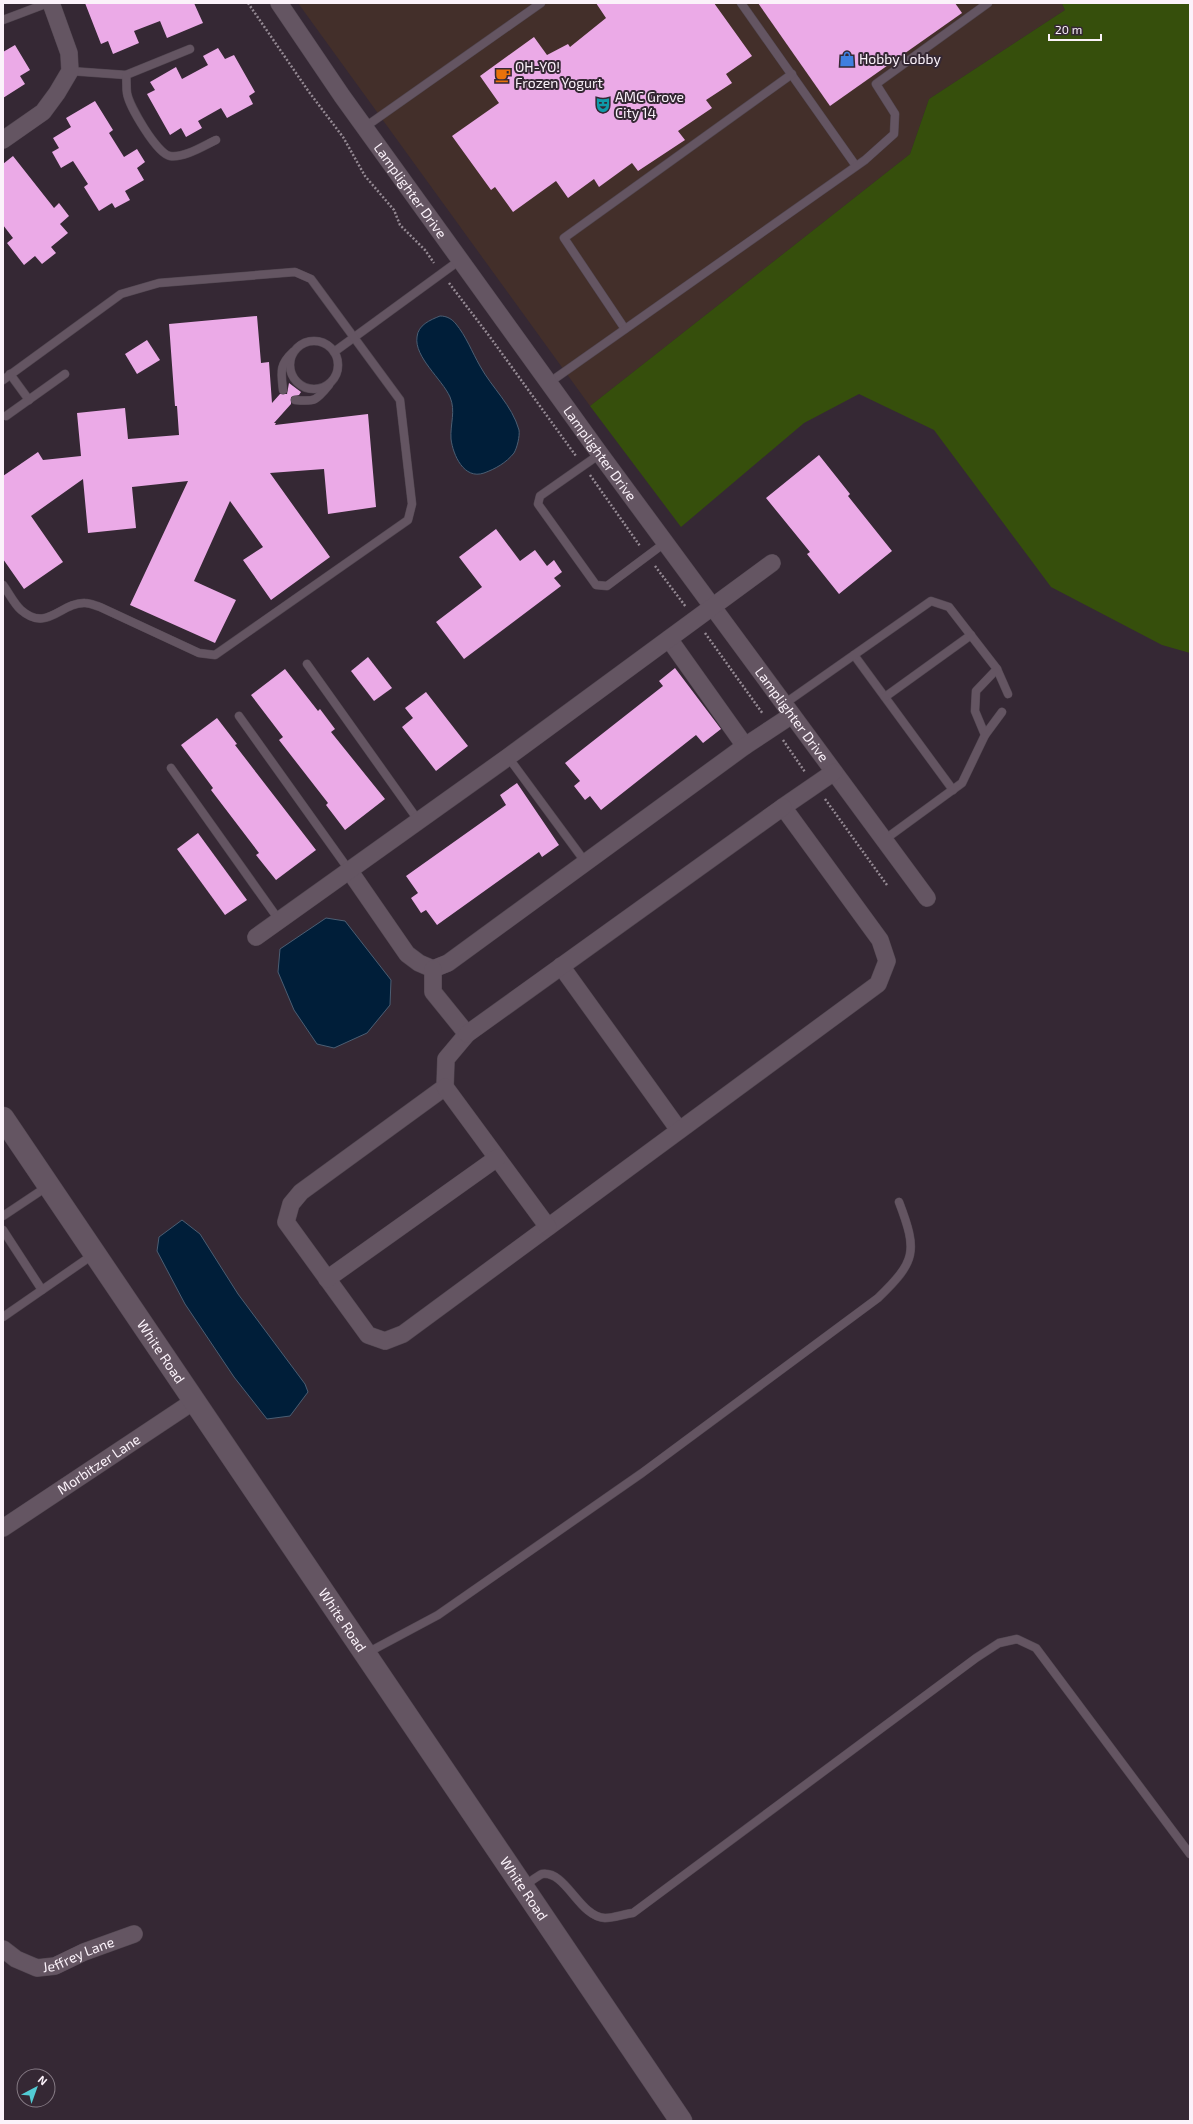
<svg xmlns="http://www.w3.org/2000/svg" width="1193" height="2124" viewBox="0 0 1193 2124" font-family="'Exo 2',sans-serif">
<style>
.commercial{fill:#432f2a}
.green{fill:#364f0c}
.water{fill:#001e39;stroke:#4b5e73}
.building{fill:#ebaae7}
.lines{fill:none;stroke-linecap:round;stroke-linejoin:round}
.lane-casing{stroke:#524751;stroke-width:9}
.street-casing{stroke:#524751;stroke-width:18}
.secondary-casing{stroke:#524751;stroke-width:23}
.path{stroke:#958a94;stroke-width:2.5;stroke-dasharray:2 2;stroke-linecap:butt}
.lane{stroke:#645562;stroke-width:8}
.street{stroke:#645562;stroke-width:17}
.secondary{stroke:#645562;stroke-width:22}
.labels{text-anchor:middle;stroke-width:4;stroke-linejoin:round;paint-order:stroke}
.poi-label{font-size:14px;fill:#fbf2fa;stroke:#352834;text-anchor:start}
.street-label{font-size:14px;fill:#fbf2fa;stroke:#352834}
</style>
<rect width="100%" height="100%" fill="#352834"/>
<polygon class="commercial" points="298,3 1064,3 1062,5 1065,10 929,99 910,154 590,406"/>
<polygon class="green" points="1064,3 1190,3 1190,653 1162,645 1051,587 934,430 859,394 804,423 681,527 590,406 910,154 929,99 1065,10 1062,4"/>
<g class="water">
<path d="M440 316C447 316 452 319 456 324 466 336 472 352 480 366 492 388 512 405 519 430 520 436 517 448 514 453 506 463 495 469 484 473 464 480 453 455 451 439 450 424 456 411 450 397 442 379 414 357 417 337 418 325 430 320 440 316Z"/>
<polygon points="326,918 345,921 391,980 390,1005 367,1033 334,1048 317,1044 294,1010 278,972 280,949"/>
<polygon points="182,1220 200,1234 238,1294 305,1384 308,1392 290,1416 267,1419 234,1377 185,1304 157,1251 159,1237"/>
</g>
<g class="building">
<polygon points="85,3 194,3 203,23 167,38 160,21 134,31 139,43 113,54 108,41 101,44"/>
<polygon points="596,3 714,3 752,56 726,74 732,83 706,100 712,108 678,131 685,140 638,171 632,163 599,187 594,179 568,198 556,181 513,212 495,187 491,190 452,136 499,103 480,76 534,37 547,55 568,44 570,47 606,18"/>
<polygon points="758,3 955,3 962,13 830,106"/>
<polygon points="15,45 30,70 20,76 25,84 3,98 3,52"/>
<polygon points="218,48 225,59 234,55 255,92 249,96 253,104 227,118 221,108 198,121 202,128 186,137 181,128 170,135 147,94 155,90 150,82 176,67 182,79 208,65 203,56"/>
<polygon points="95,101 113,130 109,133 124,157 137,149 145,162 137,168 144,180 125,191 130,200 115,208 112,203 99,211 84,187 88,184 73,161 61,168 52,152 59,148 53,138 71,127 66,118"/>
<polygon points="13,156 54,208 59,203 69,216 60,224 68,233 51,247 56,253 42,264 35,256 24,265 7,243 13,238 3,225 3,164"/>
<polygon points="257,316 261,363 269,362 272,403 280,394 287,394 289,383 301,392 299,395 291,397 291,404 274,423 276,423 275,425 368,414 376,507 328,514 324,469 270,473 330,557 271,600 243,560 263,547 230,501 194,581 236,600 215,643 130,605 188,481 132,487 136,528 88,533 83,479 31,516 63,562 24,589 3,559 3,476 38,452 43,460 81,456 77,413 125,408 128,439 179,435 177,406 175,406 169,324"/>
<polygon points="147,340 160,360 137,374 125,354"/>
<polygon points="819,455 850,494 848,496 892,551 839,594 807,554 810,552 766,498"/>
<polygon points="496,529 520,561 535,550 547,566 554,560 562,572 554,578 561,586 464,659 436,622 482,587 459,557"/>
<polygon points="368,657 392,688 374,701 351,671"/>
<polygon points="675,668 721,729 703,743 696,735 601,810 590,796 585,800 574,786 580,781 565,763 663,686 659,681"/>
<polygon points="285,669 318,711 320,709 335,729 331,732 385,799 345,830 326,805 328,803 279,740 283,737 251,695"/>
<polygon points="426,692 468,746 436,771 402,727 413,718 405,708"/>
<polygon points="217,718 237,744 235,745 316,850 276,880 256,855 259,853 211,790 213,788 181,745"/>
<polygon points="517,783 559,845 542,857 539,852 437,925 426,910 421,913 411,898 418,893 406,876 506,805 500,795"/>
<polygon points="198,833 247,900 225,915 177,849"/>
</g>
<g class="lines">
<defs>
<g id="lane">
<polyline points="741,3 856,166"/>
<polyline points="3,20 48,3"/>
<polyline points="70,71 126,75 190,49"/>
<path d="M126 75C127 81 126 87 127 93 129 106 157 154 170 156 185 158 203 146 216 140"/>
<polyline points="365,127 541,3"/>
<polyline points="625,329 564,238 792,74"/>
<circle cx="314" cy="365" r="24"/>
<polyline points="334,352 460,260"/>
<polyline points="10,374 29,400"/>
<path d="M3 380 121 294 159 283 295 272 311 279 400 400 412 504 408 520 215 655 199 653 100 607C96 606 90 603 85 603 61 602 47 633 21 610 14 604 9 593 3 585"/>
<polyline points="550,382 865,160 894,134 895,114 876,84 988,3"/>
<path d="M283 390C281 372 279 365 293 352"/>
<path d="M295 400C315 402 316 401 329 385"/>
<polyline points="6,416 65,374"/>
<polyline points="600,454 540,496 538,504 596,585 607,586 666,542"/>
<polyline points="854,655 953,790"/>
<polyline points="307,664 418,820"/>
<polyline points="997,669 1008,694"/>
<polyline points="885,697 971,635"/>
<polyline points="784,704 931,601 949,607 997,669 976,691 975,711 985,735 962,783 884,840"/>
<polyline points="239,716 349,870"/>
<polyline points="985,735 1002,712"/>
<polyline points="508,757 586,863"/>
<polyline points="171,768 279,920"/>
<polyline points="3,1216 48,1186"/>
<polyline points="3,1230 42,1290"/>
<polyline points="3,1317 94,1254"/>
<path d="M367 1653 438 1615 642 1473 878 1298C916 1261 918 1252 899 1202"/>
<path d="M524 1886C529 1883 537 1876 542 1874 566 1870 579 1917 605 1918 614 1918 624 1914 633 1913L976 1658 999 1643 1017 1639 1036 1648 1190 1854"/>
</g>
<g id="street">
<path id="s1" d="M279 3 342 96 600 454 927 898"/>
<polyline points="3,140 43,112 57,93 70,71 69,53 51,3"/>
<polyline points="669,639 745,746"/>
<polyline points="349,870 407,954 419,963 433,969 448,963 745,746 792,715"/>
<polyline points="256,937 508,757 772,563"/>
<polyline points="561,966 679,1130"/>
<polyline points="433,969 433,992 467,1034 446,1059 445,1087 301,1192 291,1204 286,1222 368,1335 385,1341 403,1334 878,984 887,961 880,940 783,807 834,772"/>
<polyline points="467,1034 783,807"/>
<polyline points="445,1087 548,1227"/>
<polyline points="327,1279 497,1158"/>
<path id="s2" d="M3 1528 194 1401"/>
<path id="s3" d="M3 1949 16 1959 37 1968 55 1966 84 1952 134 1934"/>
</g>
<g id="secondary">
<path id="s4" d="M3 1118 681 2121"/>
</g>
</defs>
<use href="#lane" class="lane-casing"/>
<use href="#street" class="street-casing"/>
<use href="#secondary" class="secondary-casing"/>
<g class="path">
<polyline points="248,3 309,92 343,137 365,176 394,210 400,225 425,250 434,263"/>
<polyline points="449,283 490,337 576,456"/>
<polyline points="590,475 640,546"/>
<polyline points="655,566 686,607"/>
<polyline points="705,633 763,714"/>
<polyline points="783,740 805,772"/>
<polyline points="825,799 887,885"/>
</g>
<use href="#lane" class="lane"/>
<use href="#street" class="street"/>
<use href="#secondary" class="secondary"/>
</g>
<defs>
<symbol id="shop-bare" viewBox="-9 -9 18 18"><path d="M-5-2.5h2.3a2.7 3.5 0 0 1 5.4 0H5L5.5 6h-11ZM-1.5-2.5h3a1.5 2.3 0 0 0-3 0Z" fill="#3f7fe0" stroke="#352834" stroke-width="2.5" paint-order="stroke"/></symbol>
<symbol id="cafe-bare" viewBox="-9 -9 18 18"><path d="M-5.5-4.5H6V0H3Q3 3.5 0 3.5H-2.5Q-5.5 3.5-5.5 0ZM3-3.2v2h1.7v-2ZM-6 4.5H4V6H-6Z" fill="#e8710a" stroke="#352834" stroke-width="2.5" paint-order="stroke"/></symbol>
<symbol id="theatre-bare" viewBox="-9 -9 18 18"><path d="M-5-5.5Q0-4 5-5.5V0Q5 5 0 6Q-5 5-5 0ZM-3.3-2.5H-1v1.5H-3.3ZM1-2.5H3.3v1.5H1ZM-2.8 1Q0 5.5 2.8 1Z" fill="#0f9aa8" stroke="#352834" stroke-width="2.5" paint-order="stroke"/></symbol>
</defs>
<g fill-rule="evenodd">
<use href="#shop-bare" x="836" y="48" width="22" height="22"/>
<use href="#cafe-bare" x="492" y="64" width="22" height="22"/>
<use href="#theatre-bare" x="592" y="94" width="22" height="22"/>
</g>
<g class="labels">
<g class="poi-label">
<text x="859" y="64">Hobby Lobby</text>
<text x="515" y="72">OH-YO!<tspan x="515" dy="16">Frozen Yogurt</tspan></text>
<text x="615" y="102">AMC Grove<tspan x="615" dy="16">City 14</tspan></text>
</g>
<g class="street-label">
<text dy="5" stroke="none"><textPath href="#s1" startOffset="229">Lamplighter Drive</textPath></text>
<text dy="5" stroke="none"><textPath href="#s1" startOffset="553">Lamplighter Drive</textPath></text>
<text dy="5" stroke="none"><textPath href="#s1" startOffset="877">Lamplighter Drive</textPath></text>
<text dy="5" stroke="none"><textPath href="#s4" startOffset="282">White Road</textPath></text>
<text dy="5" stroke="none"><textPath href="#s2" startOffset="115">Morbitzer Lane</textPath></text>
<text dy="5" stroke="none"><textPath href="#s4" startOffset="606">White Road</textPath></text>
<text dy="5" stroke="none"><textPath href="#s4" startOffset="930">White Road</textPath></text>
<text dy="5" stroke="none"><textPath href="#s3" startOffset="83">Jeffrey Lane</textPath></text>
</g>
</g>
<rect width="1193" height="2124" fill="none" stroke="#fbf2fa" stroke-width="8"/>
<g transform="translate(36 2088) rotate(41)"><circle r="19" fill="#352834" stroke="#847983"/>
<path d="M0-3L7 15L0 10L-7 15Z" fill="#52ccd5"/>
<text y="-6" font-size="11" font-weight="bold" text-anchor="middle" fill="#fbf2fa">N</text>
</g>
<path d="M1049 34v6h52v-6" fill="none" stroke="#fbf2fa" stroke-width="2"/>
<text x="1055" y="34" font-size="12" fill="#fbf2fa" stroke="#352834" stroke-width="3" paint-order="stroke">20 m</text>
</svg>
